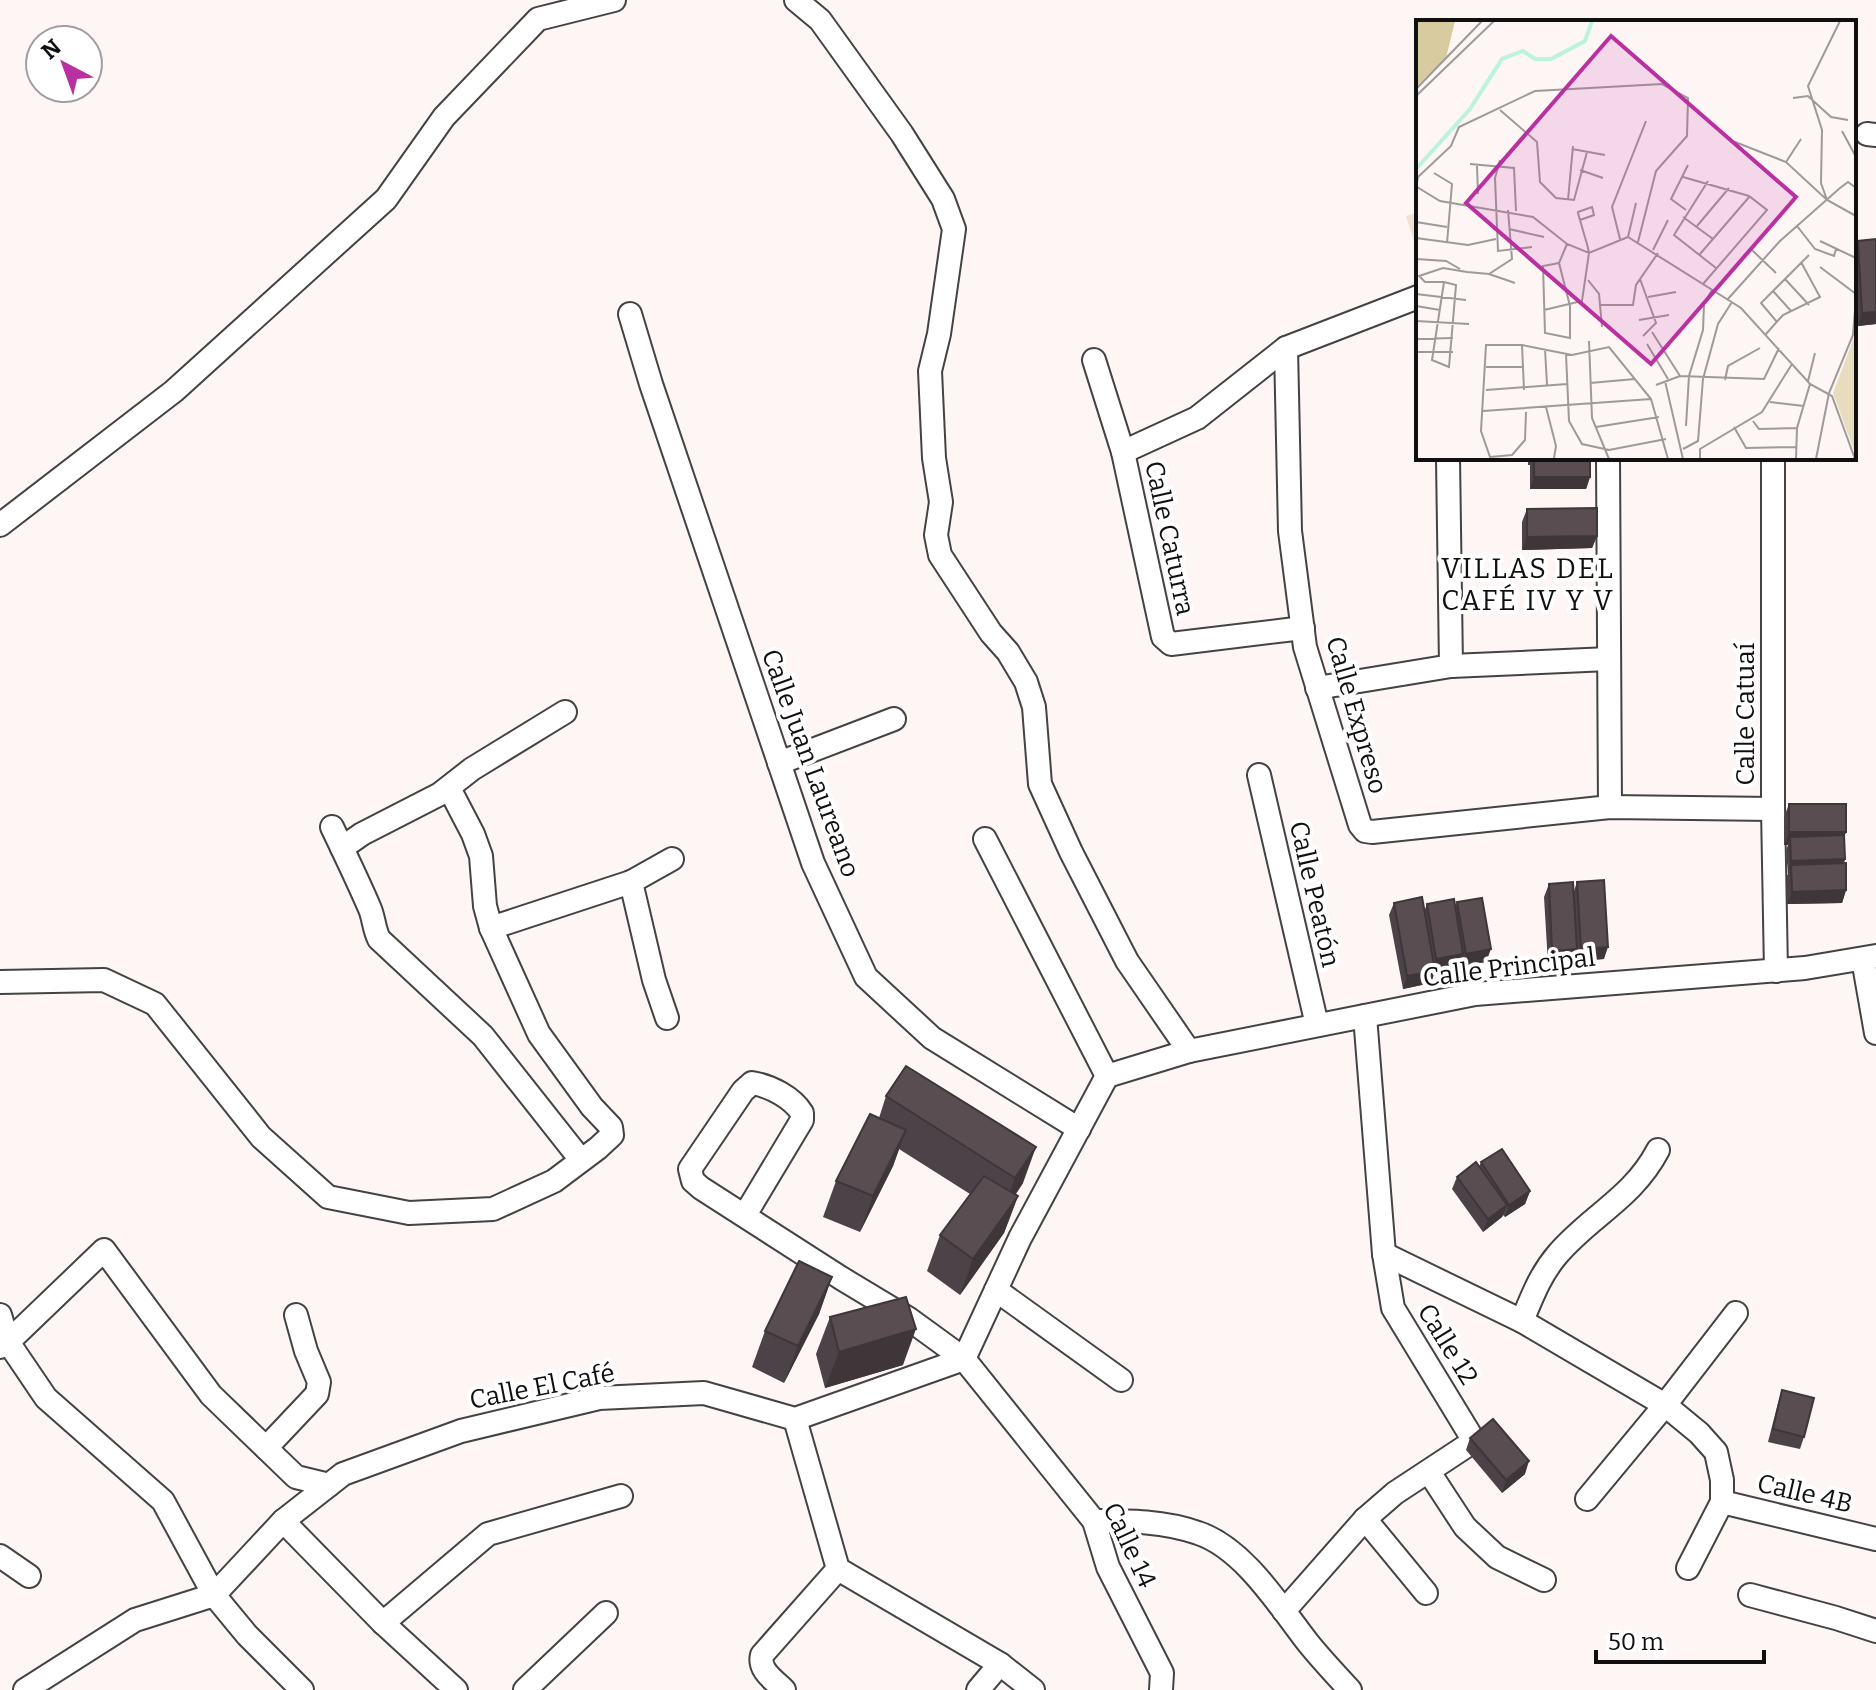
<svg xmlns="http://www.w3.org/2000/svg" width="1876" height="1690" viewBox="0 0 1876 1690" font-family="Bitter,serif">
<style>
.pitch{fill:#f0e2d0}
.lines{fill:none;stroke-linecap:round;stroke-linejoin:round}
.minor-casing{stroke:#434343;stroke-width:26}
.minor{stroke:#fff;stroke-width:22}
.wall{fill:#4d4247}
.shaded-wall{fill:#3e3639}
.building{fill:#594d52;stroke:#3e3639;stroke-width:2}
.labels{text-anchor:middle;stroke-width:8;stroke-linejoin:round;paint-order:stroke}
.street-label{font-size:26px;fill:#101010;stroke:#fff}
.neighbourhood-label{font-size:28px;letter-spacing:2px;fill:#101010;stroke:#fff}
.inset-river{fill:none;stroke:#bcf3dd;stroke-width:4}
.inset-road{fill:none;stroke:#9f9999;stroke-width:2}
.view{fill:#b930a1;fill-opacity:0.15;stroke:#b930a1;stroke-width:4}
.inset-edge{fill:none;stroke:#101010;stroke-width:4}
</style>
<rect width="100%" height="100%" fill="#fef5f5"/>
<polygon class="pitch" points="1418,212 1418,254 1406,216"/>
<g class="lines">
<defs>
<g id="minor">
<polyline points="796,0 820,20 902,134 943,199 954,229 939,334 930,371 934,458 941,502 936,535 940,555 991,633 1008,652 1026,682 1034,707 1040,784 1071,852 1127,961 1189,1051"/>
<polyline points="1867,134 1876,135"/>
<polyline points="630,314 651,384 813,863 866,977 932,1038 1079,1129"/>
<polyline points="1286,348 1290,531 1305,647 1360,825 1365,831 1372,832 1610,807 1773,809"/>
<polyline points="1094,360 1123,452 1163,637 1171,644 1303,628"/>
<polyline points="1123,452 1197,418 1286,348 1418,297"/>
<polyline points="1448,458 1451,666"/>
<polyline points="1608,458 1610,807"/>
<polyline points="1773,458 1773,809 1776,971"/>
<polyline points="0,525 174,391 386,199 444,117 538,19 614,0"/>
<polyline points="1317,688 1451,666 1609,659"/>
<polyline points="779,763 894,719"/>
<polyline points="1259,775 1317,1025"/>
<path d="M332 827C345 854 358 881 370 909 374 919 374 929 379 939L483 1036 581 1160"/>
<polyline points="985,839 1107,1076"/>
<polyline points="342,848 362,834 440,794 472,769 565,712"/>
<polyline points="631,882 654,980 667,1018"/>
<polyline points="491,928 631,882 672,859"/>
<polyline points="1863,959 1876,1033"/>
<polyline points="0,982 104,980 155,1004 261,1137 328,1197 409,1213 493,1209 554,1181 598,1148 612,1135 611,1127 592,1107 539,1034 491,928 485,906 481,856 473,834 449,788"/>
<polyline points="1107,1076 1189,1051 1475,994 1805,968 1876,956"/>
<path d="M745 1215 802 1120V1113C792 1097 770 1086 752 1083L743 1091 690 1169 693 1181 701 1188 841 1278 909 1319 964 1359 1094 1521 1108 1567 1162 1673 1161 1690"/>
<polyline points="1384,1254 1522,1321 1665,1405 1699,1433 1716,1452 1722,1480 1722,1502 1688,1568"/>
<polyline points="996,1290 1121,1380"/>
<polyline points="0,1315 8,1342 46,1398 163,1501 214,1595 247,1635 302,1690"/>
<path d="M1522 1321C1532 1297 1540 1275 1557 1255 1590 1216 1633 1198 1658 1150"/>
<polyline points="0,1347 8,1342 104,1250 211,1395 296,1477 329,1485"/>
<polyline points="795,1419 838,1569 1000,1664 1033,1690"/>
<polyline points="266,1448 317,1394 319,1382 306,1351 296,1315"/>
<polyline points="1429,1472 1465,1527 1497,1557 1544,1580"/>
<polyline points="1587,1499 1665,1405 1736,1313"/>
<polyline points="1722,1502 1876,1539"/>
<polyline points="1365,1519 1426,1593"/>
<polyline points="283,1521 383,1623 456,1690"/>
<path d="M1094 1521C1129 1521 1164 1521 1198 1533 1244 1548 1280 1607 1309 1644 1322 1660 1336 1675 1350 1690"/>
<polyline points="0,1556 29,1576"/>
<polyline points="1750,1595 1836,1618 1876,1631"/>
<polyline points="1284,1611 1365,1519 1395,1493 1474,1441 1393,1308 1384,1254 1365,1016"/>
<polyline points="383,1623 488,1534 621,1496"/>
<polyline points="25,1690 135,1620 214,1595 283,1521 343,1474 461,1431 599,1398 704,1393 795,1419 964,1359 1020,1238 1107,1076"/>
<polyline points="525,1690 606,1613"/>
<path d="M784 1690C774 1680 758 1670 762 1655L838 1569"/>
<polyline points="978,1690 1000,1664"/>
</g>
</defs>
<use href="#minor" class="minor-casing"/>
<use href="#minor" class="minor"/>
</g>
<g class="wall">
<polygon points="1876,239 1876,324 1858,326 1854,251 1858,241"/>
<polygon points="1528,458 1590,458 1590,477 1586,489 1530,489 1530,465 1528,465"/>
<polygon points="1527,509 1597,536 1592,548 1522,550 1522,522"/>
<polygon points="1789,804 1846,832 1844,837 1845,859 1844,863 1846,890 1842,903 1787,904 1786,877 1788,874 1786,850 1788,845 1784,845 1784,817"/>
<polygon points="1577,882 1604,959 1576,961 1576,952 1572,962 1548,964 1544,897 1549,884 1574,891"/>
<polygon points="1457,902 1486,962 1461,966 1460,961 1458,967 1435,971 1431,983 1403,989 1389,915 1394,903 1424,912 1427,904 1455,908"/>
<polygon points="886,1096 1023,1183 1015,1195 1018,1196 1004,1233 960,1295 927,1271 940,1235 970,1194 899,1149 893,1166 860,1232 823,1217 836,1181 879,1118"/>
<polygon points="1481,1162 1530,1191 1525,1204 1505,1217 1503,1215 1502,1217 1483,1232 1452,1189 1457,1177 1479,1167"/>
<polygon points="832,1277 819,1314 784,1383 752,1367 765,1331"/>
<polygon points="830,1317 903,1365 825,1388 816,1354"/>
<polygon points="1782,1390 1804,1437 1800,1449 1768,1442 1778,1403"/>
<polygon points="1470,1438 1525,1474 1502,1493 1466,1450"/>
</g>
<g class="shaded-wall">
<polygon points="1876,312 1876,324 1858,326 1862,313"/>
<polygon points="1534,477 1590,477 1586,489 1530,489"/>
<polygon points="1597,536 1592,548 1522,550 1527,537"/>
<polygon points="1789,832 1846,832 1841,845 1790,837 1788,845 1784,845"/>
<polygon points="1845,859 1841,872 1791,865 1787,874 1791,861"/>
<polygon points="1846,890 1842,903 1787,904 1792,892"/>
<polygon points="1608,947 1604,959 1576,961 1581,949"/>
<polygon points="1491,949 1486,962 1461,966 1466,954"/>
<polygon points="1577,949 1572,962 1548,964 1552,951"/>
<polygon points="1463,954 1458,967 1435,971 1431,983 1403,989 1407,976 1432,972 1436,959"/>
<polygon points="906,1130 893,1166 860,1232 873,1196"/>
<polygon points="1036,1147 1023,1183 1002,1215 1015,1178"/>
<polygon points="1530,1191 1525,1204 1505,1217 1509,1205"/>
<polygon points="1018,1196 1004,1233 960,1295 973,1259"/>
<polygon points="1507,1205 1502,1217 1483,1232 1488,1219"/>
<polygon points="832,1277 819,1314 784,1383 798,1346"/>
<polygon points="916,1329 903,1365 825,1388 839,1352"/>
<polygon points="1529,1461 1525,1474 1502,1493 1506,1480"/>
</g>
<g class="building">
<polygon points="1876,239 1876,312 1862,313 1858,241"/>
<rect x="1534" y="458" width="56" height="19"/>
<polygon points="1597,508 1597,536 1527,537 1527,509"/>
<rect x="1789" y="804" width="57" height="28"/>
<polygon points="1844,835 1845,859 1791,861 1790,837"/>
<polygon points="1846,863 1846,890 1792,892 1791,865"/>
<polygon points="1604,880 1608,947 1581,949 1577,882"/>
<polygon points="1573,882 1577,949 1552,951 1549,884"/>
<polygon points="1422,897 1435,971 1407,976 1394,903"/>
<polygon points="1482,898 1491,949 1466,954 1457,902"/>
<polygon points="1454,899 1463,954 1436,959 1427,904"/>
<polygon points="906,1066 1036,1147 1015,1178 886,1096"/>
<polygon points="870,1114 906,1130 873,1196 836,1181"/>
<polygon points="1502,1149 1530,1191 1509,1205 1481,1162"/>
<polygon points="1476,1162 1507,1205 1488,1219 1457,1177"/>
<polygon points="984,1176 1018,1196 973,1259 940,1235"/>
<polygon points="799,1261 832,1277 798,1346 765,1331"/>
<polygon points="906,1297 916,1329 839,1352 830,1317"/>
<polygon points="1782,1390 1814,1398 1804,1437 1773,1429"/>
<polygon points="1493,1419 1529,1461 1506,1480 1470,1438"/>
</g>
<g class="labels">
<g class="street-label">
<text transform="translate(1170 538) rotate(78)" y="9">Calle Caturra</text>
<text transform="translate(1745 714) rotate(-90)" y="9">Calle Catuaí</text>
<text transform="translate(1357 715) rotate(74)" y="9">Calle Expreso</text>
<text transform="translate(811 763) rotate(70)" y="9">Calle Juan Laureano</text>
<text transform="translate(1315 894) rotate(77)" y="9">Calle Peatón</text>
<text transform="translate(1509 967) rotate(-7)" y="9">Calle Principal</text>
<text transform="translate(1448 1344) rotate(58)" y="9">Calle 12</text>
<text transform="translate(542 1386) rotate(-11)" y="9">Calle El Café</text>
<text transform="translate(1805 1493) rotate(13)" y="9">Calle 4B</text>
<text transform="translate(1130 1545) rotate(65)" y="9">Calle 14</text>
</g>
<g class="neighbourhood-label">
<text x="1528" y="578">VILLAS DEL<tspan x="1528" dy="32">CAFÉ IV Y V</tspan></text>
</g>
</g>
<g transform="translate(1416 20)">
<rect width="440" height="440" fill="#fef5f5"/>
<path d="M440 283V436L417 373 439 315Z" fill="#e8dcbf"/>
<path d="M0 1H39L30 38 0 67Z" fill="#d8cb9f"/>
<path class="inset-river" d="M0 149 54 89 86 39 107 31 119 39H135L169 21 176 1"/>
<path class="inset-road" d="M0 69 66 1M0 76 78 1M377 78 392 76 415 97 432 100M84 90 121 122 124 162 140 178 158 180 171 132M426 111 440 137M319 122 370 142 411 180 440 196M156 129 189 135M84 140 79 158 82 231 116 227M370 142 385 119M54 144 98 148 100 191M61 146 62 174M164 150 187 158M18 153 36 164 31 223M267 157 333 176 351 190 287 264M292 161 258 215 300 248M1 167 24 181 117 197 151 224 173 233 212 217M0 168 2 157 35 126 43 107 119 71 246 64 272 78 271 116 240 151 222 222M152 180 157 126M411 180 405 163 406 110 392 66 424 1M270 190 255 179 272 145M267 197 297 219M0 202 31 207M281 206 313 168M381 206 399 229 418 236 420 229M93 209 128 217M212 217 325 288 394 364 416 376 439 439M212 217 220 183M0 218 52 225 80 219M204 219 196 187 230 101M404 221 440 238M237 230 252 200M336 230 360 253M284 234 334 176M0 239 30 241 44 249M143 243 127 246 129 313 154 318V286L143 243 151 224M404 247 440 274M51 252 73 254 96 239 92 190M73 254 99 263M224 259 240 303 227 316M369 259 393 285M172 260 183 274 186 307M28 262 16 340 33 347 40 265 28 262H9L3 256 27 248 51 252M357 271 375 291M0 274 50 280M232 277 260 272M311 280 364 221 424 168 432 162 440 168M183 285H217L220 265 242 233M0 286 24 290M128 290 166 281 173 233 171 224 168 214 162 193V192L176 187 178 195 164 200M223 300 253 295M0 301 53 304M361 302 345 283 393 235M236 312 264 356M350 314 367 295 404 277 385 242M0 319 37 318M173 321 176 398 193 439M231 324 252 359M106 325 108 370M129 329 131 365M0 332H37M150 334 153 401 166 424 193 430 250 419M70 347H107M309 360 312 346 344 328M249 361 267 439M392 361 399 333M174 363 219 359M240 365 264 356 348 359 363 328M70 370 151 364M354 382 388 386M130 387 140 426 138 438M67 391 235 379M110 392 109 420 96 435 74 437 65 411 70 325H106L156 335 193 327 235 379 252 439M337 401 343 409 381 408M270 406 273 356 287 310 288 284 296 270M180 407 243 397M318 407 330 428 380 427M267 429 282 421 287 359 302 304 316 282M284 439V429L346 392 376 344M380 439 381 408 394 364M400 439 413 373 437 315 440 278"/>
<path class="view" d="M195 16 380 177 235 344 50 183Z"/>
<rect width="440" height="440" class="inset-edge"/>
</g>
<g transform="translate(64 64) rotate(319)"><circle r="38" fill="#ffffff" stroke="#9f9f9f" stroke-width="2"/>
<path d="M0-6L14 30L0 20L-14 30Z" fill="#b930a1"/>
<text y="-12" font-size="22" font-weight="bold" text-anchor="middle" fill="#101010">N</text>
</g>
<path d="M1596 1650v12h168v-12" fill="none" stroke="#101010" stroke-width="4"/>
<text x="1608" y="1650" font-size="24" fill="#101010" stroke="#ffffff" stroke-width="6" paint-order="stroke">50 m</text>
</svg>
